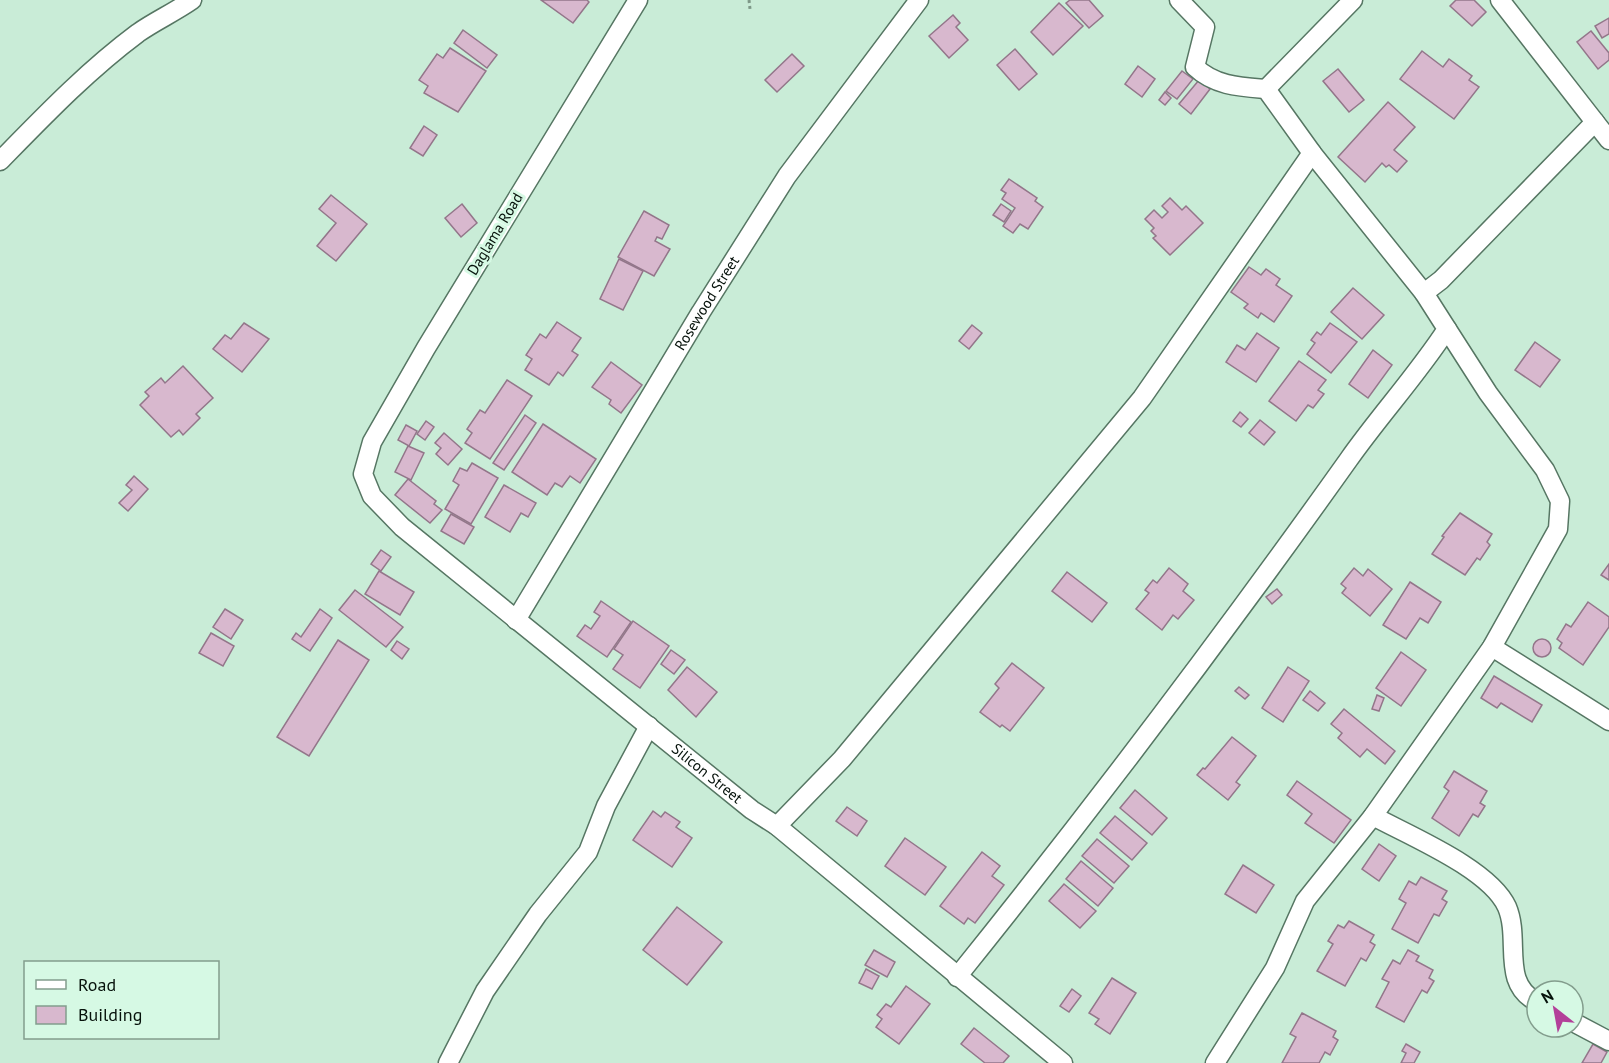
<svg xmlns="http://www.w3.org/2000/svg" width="1609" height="1063" viewBox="0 0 1609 1063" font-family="'PT Sans',sans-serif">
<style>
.building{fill:#d8b8ce;stroke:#93768a;stroke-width:1.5}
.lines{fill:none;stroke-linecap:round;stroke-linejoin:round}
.street-casing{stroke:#567663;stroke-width:21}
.path{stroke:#7d9787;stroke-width:3;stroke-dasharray:3 3;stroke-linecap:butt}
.street{stroke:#fff;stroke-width:18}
.labels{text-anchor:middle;stroke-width:6;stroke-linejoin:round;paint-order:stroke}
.street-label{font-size:15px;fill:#06120b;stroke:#d6f9e4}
</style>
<rect width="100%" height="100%" fill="#c9ecd7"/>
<g class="building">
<polygon points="541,0 587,0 589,2 573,23"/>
<polygon points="1070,0 1089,0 1103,16 1089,28 1066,3"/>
<polygon points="1456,0 1474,0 1486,12 1472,26 1450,6"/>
<polygon points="1059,3 1083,26 1053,55 1031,32"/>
<polygon points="953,15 960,23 956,27 968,40 949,58 929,36"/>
<polygon points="1609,18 1609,34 1602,38 1595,26"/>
<polygon points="463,30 497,55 487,68 454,43"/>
<polygon points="1591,31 1609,53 1609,60 1598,69 1577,42"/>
<polygon points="450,48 486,71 458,112 424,93 428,86 419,80 437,54 443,58"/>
<polygon points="1015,49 1037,74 1019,90 997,65"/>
<polygon points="1422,51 1443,67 1449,59 1472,76 1469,80 1479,87 1454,119 1400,79"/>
<polygon points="792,54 804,66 777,92 765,80"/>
<polygon points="1138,66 1155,79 1142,97 1125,84"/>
<polygon points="1338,69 1364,100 1349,112 1323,81"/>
<polygon points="1182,71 1193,79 1177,99 1166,91"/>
<polygon points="1199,80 1210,89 1191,114 1179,104"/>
<polygon points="1165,92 1171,98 1165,105 1159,100"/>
<polygon points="1388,102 1415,127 1394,150 1407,161 1397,172 1389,165 1386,167 1382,163 1365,182 1338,157"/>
<polygon points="424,126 437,135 423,156 410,148"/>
<polygon points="1009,179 1037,198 1035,201 1043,207 1028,229 1020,224 1013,233 1003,226 1015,208 1002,199 1006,193 1001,190"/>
<polygon points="331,195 367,224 336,261 317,246 336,223 319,209"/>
<polygon points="1170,198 1182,210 1186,206 1203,223 1170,255 1153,238 1156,236 1151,231 1154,228 1145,219 1154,210 1162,218 1168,212 1162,206"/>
<polygon points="462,204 477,223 461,237 445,218"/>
<polygon points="1001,204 1011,211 1004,222 993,215"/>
<polygon points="644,211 669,225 662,239 657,237 655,241 670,249 654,276 618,257"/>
<polygon points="619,259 643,271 623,310 600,299"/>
<polygon points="1249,267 1261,275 1266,269 1280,279 1276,285 1292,296 1274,322 1261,313 1258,318 1244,308 1248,304 1231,292"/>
<polygon points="1353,288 1384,315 1362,339 1331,312"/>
<polygon points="557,322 581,338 572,351 578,355 563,376 558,372 549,385 525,370 532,359 526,355 540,334 546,338"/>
<polygon points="244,323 269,339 242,372 213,349 225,335 231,339"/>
<polygon points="1330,323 1357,342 1331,373 1307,354 1315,343 1311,340 1317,332 1321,335"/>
<polygon points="972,325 982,333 969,349 959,341"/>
<polygon points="1257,333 1279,348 1256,382 1226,362 1237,345 1245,350"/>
<polygon points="1535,342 1560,360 1540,387 1515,370"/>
<polygon points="1373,350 1392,365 1368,398 1349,384"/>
<polygon points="1299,361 1326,380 1318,390 1324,394 1313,408 1308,405 1296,421 1269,401"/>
<polygon points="611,362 642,385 621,413 609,404 611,400 592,387"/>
<polygon points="183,366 213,398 196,414 200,418 183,435 179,430 171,437 140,405 149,396 145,392 161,378 165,383"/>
<polygon points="507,380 532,396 490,459 465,443 472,433 467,429 480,410 485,413"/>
<polygon points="1240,412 1248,419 1241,427 1233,421"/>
<polygon points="525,415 536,423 504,470 493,463"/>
<polygon points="1260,420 1275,432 1264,445 1249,433"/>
<polygon points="426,421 434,427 425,440 417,434"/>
<polygon points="543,424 596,459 580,483 570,476 562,487 555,483 547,495 512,472"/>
<polygon points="406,425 417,431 409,446 398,440"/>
<polygon points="444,433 462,449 448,465 436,454 441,448 435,443"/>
<polygon points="408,446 424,453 411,480 395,472"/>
<polygon points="472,463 498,478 471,524 445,509 459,485 453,481 460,468 467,471"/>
<polygon points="134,476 148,489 128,511 119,503 132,490 126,485"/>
<polygon points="408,479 436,501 434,504 442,510 430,523 395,495"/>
<polygon points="504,485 536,503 528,517 521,513 510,532 485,517"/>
<polygon points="1460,513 1492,534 1487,542 1490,545 1480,560 1477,558 1465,575 1432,554 1444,537 1442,536"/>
<polygon points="451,514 474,527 464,544 441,531"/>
<polygon points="381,550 391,557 381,571 371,564"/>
<polygon points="1609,564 1609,580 1601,575"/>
<polygon points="1169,568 1188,584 1183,591 1194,600 1178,619 1173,615 1162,630 1136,609 1149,593 1145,590 1153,580 1157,583"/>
<polygon points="1354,568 1363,576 1368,569 1392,589 1370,616 1342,593 1346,588 1341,584"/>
<polygon points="379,571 414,592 400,615 365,594"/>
<polygon points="1067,572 1107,603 1092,622 1052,591"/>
<polygon points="1410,582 1441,602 1428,623 1420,618 1406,639 1383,625"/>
<polygon points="1277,589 1282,595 1272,604 1266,597"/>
<polygon points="355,590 403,627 386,647 339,610"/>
<polygon points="601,601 631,622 607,657 577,636 585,625 591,629 600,616 594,612"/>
<polygon points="1588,602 1609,617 1609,627 1583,665 1559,648 1562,643 1557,639 1566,624 1571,627"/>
<polygon points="225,609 243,620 231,639 213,627"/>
<polygon points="320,609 332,618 310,651 292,639 296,633 301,637"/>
<polygon points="633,621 669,646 640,688 613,669 623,655 614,649"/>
<polygon points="211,633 234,646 223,666 199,653"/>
<circle cx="1542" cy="648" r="9"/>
<polygon points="338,640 369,660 309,756 277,737"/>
<polygon points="397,641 409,649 402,659 391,650"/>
<polygon points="671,650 685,660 674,674 661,664"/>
<polygon points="1401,652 1426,670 1401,706 1376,688"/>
<polygon points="1012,663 1044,688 1010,731 1002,725 1000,727 980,712 999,688 995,684"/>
<polygon points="687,667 717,692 696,717 668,690"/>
<polygon points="1288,667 1309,681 1283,722 1262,708"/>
<polygon points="1494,676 1542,705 1532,722 1501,703 1497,708 1481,698"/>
<polygon points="1239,687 1249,695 1245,699 1235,691"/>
<polygon points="1310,691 1325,703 1318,711 1303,700"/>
<polygon points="1377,695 1384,698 1379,711 1372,709"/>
<polygon points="1344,709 1395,751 1385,764 1367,749 1360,757 1338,738 1342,733 1331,724"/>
<polygon points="1232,737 1256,756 1236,782 1240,785 1228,800 1197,775 1203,768 1205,769"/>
<polygon points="1454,771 1487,791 1480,803 1485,806 1478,817 1473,814 1459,836 1432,818 1449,791 1444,787"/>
<polygon points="1297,781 1351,820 1334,843 1305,823 1312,814 1287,795"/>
<polygon points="1135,790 1167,818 1152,835 1120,808"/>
<polygon points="847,807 867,821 857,836 836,821"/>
<polygon points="653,811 661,817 665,812 680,822 676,827 692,838 672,867 633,840"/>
<polygon points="1115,816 1147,843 1132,860 1100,833"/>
<polygon points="905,838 946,867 925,895 885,866"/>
<polygon points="1097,839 1129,866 1114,883 1082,856"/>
<polygon points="1379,844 1396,856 1379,881 1362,869"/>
<polygon points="982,852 1000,866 992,876 1004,885 975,923 968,918 964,924 940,906"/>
<polygon points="1081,861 1113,888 1098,906 1066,879"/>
<polygon points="1243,865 1274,885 1256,913 1225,894"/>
<polygon points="1421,877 1447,891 1442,899 1447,902 1439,916 1434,914 1418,943 1392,929 1406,903 1399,899 1409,881 1416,885"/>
<polygon points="1064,884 1096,911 1080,928 1049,901"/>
<polygon points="677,907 722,942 687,985 643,950"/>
<polygon points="1349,921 1374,935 1370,942 1375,945 1366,961 1361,958 1345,986 1317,971 1333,944 1328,941 1338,925 1344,928"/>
<polygon points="874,950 895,962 887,977 865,965"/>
<polygon points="1408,950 1419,956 1416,961 1433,970 1429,978 1434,981 1427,993 1422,990 1404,1022 1376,1007 1389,982 1382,979 1393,960 1400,964"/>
<polygon points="866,969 879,976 872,989 859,983"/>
<polygon points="1112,978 1136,993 1110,1034 1095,1024 1099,1019 1089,1013"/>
<polygon points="906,986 930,1004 899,1044 876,1027 882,1019 877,1015 886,1004 891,1007"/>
<polygon points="1072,989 1081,996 1069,1012 1060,1006"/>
<polygon points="1302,1013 1336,1031 1333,1037 1338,1040 1330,1055 1325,1052 1319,1063 1282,1063 1296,1037 1290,1034"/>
<polygon points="974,1028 1009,1056 1003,1063 985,1063 961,1044"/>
<polygon points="1406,1044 1420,1052 1414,1063 1401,1063 1406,1053 1402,1051"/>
<polygon points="1593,1044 1607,1052 1601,1063 1582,1063"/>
</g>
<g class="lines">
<defs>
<g id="street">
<path id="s1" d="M638 0 426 348 372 442 363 474 372 496 402 527 752 810 777 826 1063 1063"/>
<path d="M1179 0 1205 27 1195 67C1215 86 1240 87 1266 89L1312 153 1424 293 1441 280 1595 122"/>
<polyline points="1500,0 1609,140"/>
<polyline points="1266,89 1353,0"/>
<path d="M0 161C44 116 87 71 138 33 155 21 175 12 192 0"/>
<path id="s2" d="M516 620 701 312 787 176 919 0"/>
<polyline points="1492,647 1609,721"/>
<path d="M1373 816C1410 836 1490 869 1507 907 1521 940 1500 983 1537 1002"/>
<polyline points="777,826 842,759 1142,398 1312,153"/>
<path d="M957 977C1093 808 1223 636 1349 459 1380 415 1417 375 1447 329L1424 293"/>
<polyline points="1573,1022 1609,1041"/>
<polyline points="448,1063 485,991 538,914 588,852 606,806 649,726"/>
<polyline points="1215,1063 1275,968 1305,901 1373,816 1492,647 1558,529 1560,501 1545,470 1488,393 1447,329"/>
</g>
</defs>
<use href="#street" class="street-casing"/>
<polyline class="path" points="749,0 750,9"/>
<use href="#street" class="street"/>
</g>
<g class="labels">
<g class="street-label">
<text transform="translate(495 234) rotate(-59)" y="5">Daglama Road</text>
<text dy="5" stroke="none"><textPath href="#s2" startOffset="370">Rosewood Street</textPath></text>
<text dy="5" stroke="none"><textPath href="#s1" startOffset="1008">Silicon Street</textPath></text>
</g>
</g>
<rect x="24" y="961" width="195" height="78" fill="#d6f9e4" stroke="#839d8d" stroke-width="1.5"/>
<rect x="36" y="980" width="30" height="9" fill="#ffffff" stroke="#839d8d" stroke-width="1.5"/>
<text x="78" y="991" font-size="18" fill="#06120b">Road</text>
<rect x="36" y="1006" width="30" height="18" fill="#d8b8ce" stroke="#839d8d" stroke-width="1.5"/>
<text x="78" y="1021" font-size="18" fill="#06120b">Building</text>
<g transform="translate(1555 1009) rotate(329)"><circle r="28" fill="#d6f9e4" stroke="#839d8d" stroke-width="1.5"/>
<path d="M0-4.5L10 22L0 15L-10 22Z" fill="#b33f99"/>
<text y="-9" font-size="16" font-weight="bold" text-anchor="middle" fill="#06120b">N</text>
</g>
</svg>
